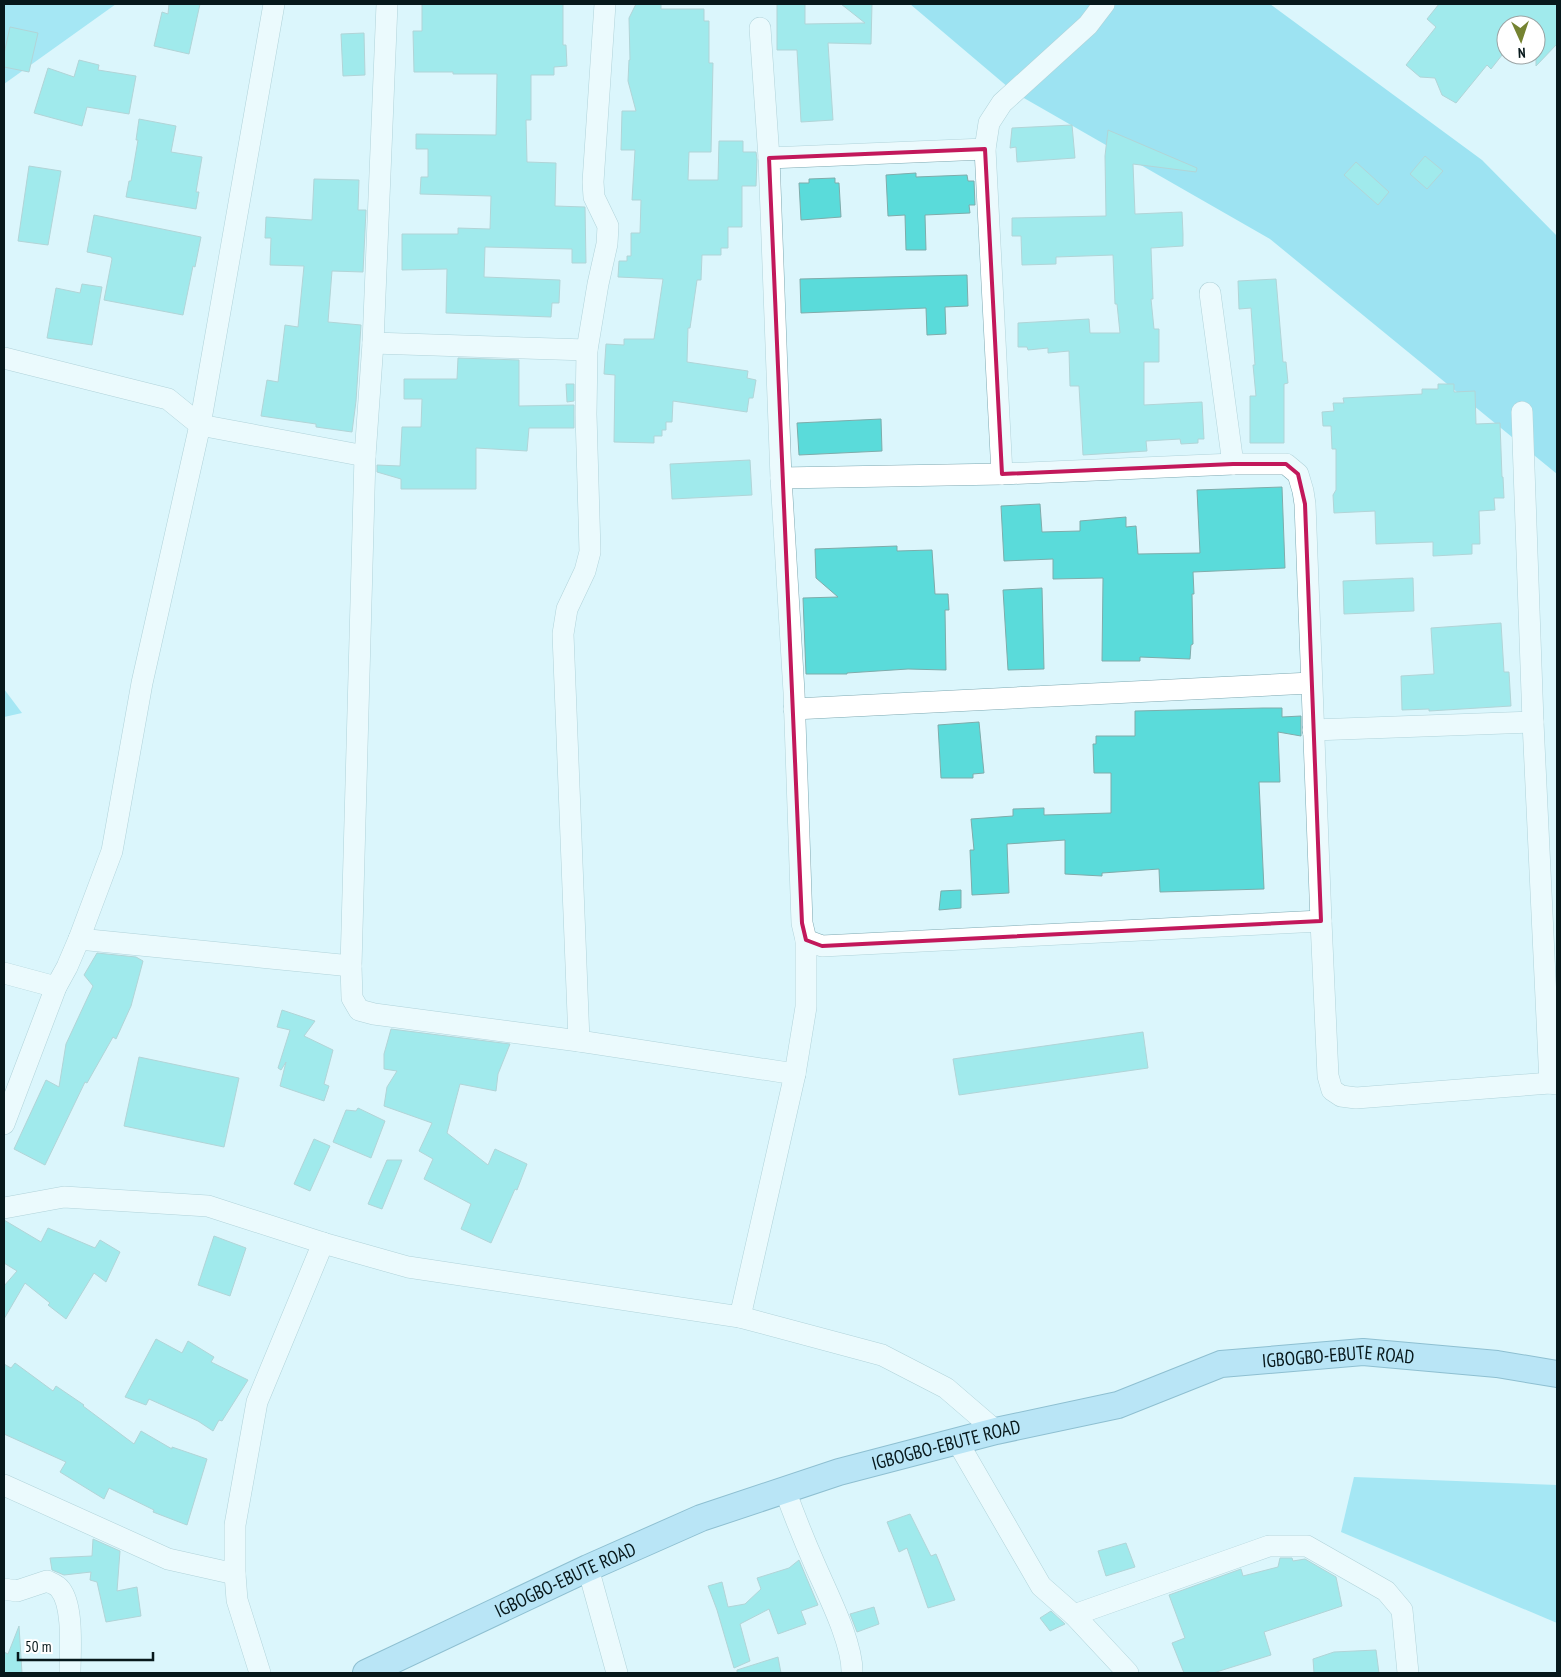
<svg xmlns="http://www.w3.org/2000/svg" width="1561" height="1677" viewBox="0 0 1561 1677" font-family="'PT Sans Narrow',sans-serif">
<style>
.green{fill:#64d4eb}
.forest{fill:#53cde6}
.building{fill:#5adbda;stroke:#7facab}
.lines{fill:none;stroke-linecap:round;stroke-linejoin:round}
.minor-casing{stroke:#7ea9b2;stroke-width:22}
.major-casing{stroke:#317d9e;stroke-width:28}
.minor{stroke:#fff;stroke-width:21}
.major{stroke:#91d1ef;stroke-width:26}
.marked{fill:none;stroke:#c2185b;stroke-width:4;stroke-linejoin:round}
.labels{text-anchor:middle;stroke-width:4;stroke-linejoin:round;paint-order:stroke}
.street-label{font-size:19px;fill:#07181b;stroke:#fff}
</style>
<rect width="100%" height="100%" fill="#dbf6fc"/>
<g class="green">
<polygon points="4,4 116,4 4,84"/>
<polygon points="4,689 22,713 4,717"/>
<polygon points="1354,1477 1557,1485 1557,1623 1341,1532"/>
</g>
<polygon class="forest" points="910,4 1270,4 1482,160 1557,236 1557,474 1270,239 1015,93"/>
<g class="building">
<polygon points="169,4 200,4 189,54 154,46 162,12 168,14"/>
<polygon points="422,4 563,4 563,45 566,45 567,66 554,67 554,75 531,75 531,120 526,120 527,162 556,163 555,206 585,207 586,263 572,263 572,249 485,247 484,277 560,280 559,303 552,303 551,317 446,313 447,269 402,270 402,234 458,234 458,228 490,229 491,196 420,194 421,177 428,177 428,149 416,149 416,134 496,135 497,74 453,74 453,72 414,72 413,31 422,31"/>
<polygon points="636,4 661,4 661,9 704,9 704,21 709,21 709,63 713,63 711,152 689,152 688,180 718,180 719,141 743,141 743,152 756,152 757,159 756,186 742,186 742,227 728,227 728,248 721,248 721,255 702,255 701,280 697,280 690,328 688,328 687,362 748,371 747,378 756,380 753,398 749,398 747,412 673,401 672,422 666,422 666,430 662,430 662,436 654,436 654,443 614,442 615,375 604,374 606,344 624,345 624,339 654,339 663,279 618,277 619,261 627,261 627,256 631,256 631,233 640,233 641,200 632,200 635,150 621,150 622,111 636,111 628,81 629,60 630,60 629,18"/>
<polygon points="777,4 805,4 805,24 865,23 841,4 872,4 871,44 828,43 833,120 801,122 797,50 777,50"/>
<polygon points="1439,4 1557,4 1557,44 1536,66 1536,25 1506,25 1506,50 1491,69 1487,65 1456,103 1442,95 1435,78 1420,77 1406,65 1436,27 1427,19"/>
<polygon points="10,27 38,33 29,72 4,67 4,54"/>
<polygon points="364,33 365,75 343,76 341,34"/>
<polygon points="79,60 99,65 98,70 136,76 129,114 87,107 82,126 34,113 48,68 74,77"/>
<polygon points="139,119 176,126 171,152 202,157 196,192 199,192 196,209 126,197 129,181 131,181 138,140 136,140"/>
<polygon points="1072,125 1075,158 1017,162 1016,147 1010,148 1012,128"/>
<polygon points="1108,130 1197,168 1196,172 1133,164 1135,214 1182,212 1183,234 1183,246 1151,248 1153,299 1151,299 1154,329 1159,329 1159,362 1144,362 1144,405 1202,402 1204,439 1198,439 1198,443 1181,444 1180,439 1146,441 1147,451 1083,455 1079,386 1070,386 1069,351 1048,353 1048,348 1028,350 1027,347 1018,347 1018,323 1089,319 1090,333 1120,333 1117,304 1115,304 1113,255 1056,257 1056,264 1022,265 1021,236 1012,236 1012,218 1106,216 1105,156"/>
<polygon points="1425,156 1443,171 1427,189 1410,174"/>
<polygon points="1356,162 1389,192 1378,205 1344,175"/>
<polygon points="29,166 61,171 48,245 18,241"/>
<polygon points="916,173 916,177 967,175 968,181 974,181 975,205 969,205 970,213 925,215 926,250 906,250 905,215 888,216 886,175"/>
<polygon points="835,178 835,183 839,183 841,217 801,220 799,183 809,183 809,179"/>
<polygon points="314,179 359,180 358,210 366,210 363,272 332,271 328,322 361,325 356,401 352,432 316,427 316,424 261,416 267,380 278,382 285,325 298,327 304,266 270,265 271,238 265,238 266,217 312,220"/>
<polygon points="94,215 201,237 195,267 193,266 183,315 104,300 112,259 111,257 87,252"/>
<polygon points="967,275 968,306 945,307 946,334 927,335 926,308 801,313 800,279"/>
<polygon points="1276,279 1283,362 1286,362 1288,383 1284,384 1284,443 1250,443 1250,396 1256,396 1253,365 1255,365 1251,308 1239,309 1238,281"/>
<polygon points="82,284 102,287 92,345 47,338 56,288 80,293"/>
<polygon points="458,358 519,360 519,406 574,405 574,428 529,428 527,451 476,448 476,489 401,489 401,479 377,472 377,465 400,466 402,427 421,427 422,399 404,399 404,379 457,379"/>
<polygon points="566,384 574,384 574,401 567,402"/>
<polygon points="1438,384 1454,384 1454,392 1475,391 1476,424 1500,423 1502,477 1503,477 1504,498 1494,498 1495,510 1479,511 1480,544 1472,544 1472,554 1433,556 1433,542 1376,544 1375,511 1334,513 1333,495 1336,490 1336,449 1332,449 1331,426 1323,426 1322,412 1334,411 1333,403 1344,403 1343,398 1422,394 1422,389 1438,389"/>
<polygon points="881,419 882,451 799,455 797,423"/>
<polygon points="750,460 752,495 672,499 670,464"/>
<polygon points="1282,487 1285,568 1193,572 1194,594 1192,594 1193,644 1191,645 1190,659 1140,657 1140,661 1102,661 1103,578 1053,579 1053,559 1004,561 1001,506 1040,504 1042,532 1080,531 1080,521 1126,517 1126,527 1136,526 1138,554 1200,553 1197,490"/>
<polygon points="897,546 897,551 932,550 935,594 948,594 949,610 945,610 946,670 908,669 847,673 847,674 806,674 803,598 838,597 816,578 815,549"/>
<polygon points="1413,578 1414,611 1344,614 1343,581"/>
<polygon points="1042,588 1044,669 1008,670 1003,590"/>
<polygon points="1501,623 1504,672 1509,672 1511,706 1429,711 1429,709 1402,710 1401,676 1434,674 1431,628"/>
<polygon points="1263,708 1282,708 1282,717 1301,716 1301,736 1278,732 1280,782 1259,782 1264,889 1160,892 1159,869 1102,873 1102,876 1065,874 1065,840 1007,844 1009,893 972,895 970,850 974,850 971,819 1013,816 1013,809 1044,808 1044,815 1111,813 1111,773 1094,773 1093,744 1096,744 1096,736 1135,736 1135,711"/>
<polygon points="979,722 984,773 973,774 973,778 941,778 938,725"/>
<polygon points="961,890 961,908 939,910 941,891"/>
<polygon points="97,953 136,957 143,961 131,1006 116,1039 113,1037 87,1083 85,1082 45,1165 14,1149 46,1080 59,1087 66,1044 93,986 84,975"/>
<polygon points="282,1010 315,1021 304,1036 333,1050 324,1084 329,1086 324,1101 280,1086 286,1062 281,1070 278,1068 290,1030 277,1027"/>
<polygon points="391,1029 510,1044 498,1074 496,1091 460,1084 447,1133 488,1165 495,1149 527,1164 517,1190 515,1189 491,1243 461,1229 471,1204 424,1179 433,1159 419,1151 432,1123 384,1106 387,1087 397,1071 384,1069 384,1054"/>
<polygon points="1143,1032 1148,1068 959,1095 953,1059"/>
<polygon points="139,1057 239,1078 224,1147 124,1126"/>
<polygon points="358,1108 385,1121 371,1158 333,1142 346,1110 356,1111"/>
<polygon points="314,1139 330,1146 310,1191 294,1184"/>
<polygon points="387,1160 402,1160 382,1209 368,1204"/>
<polygon points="4,1220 41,1242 48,1228 95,1248 100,1240 120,1252 106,1282 94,1273 66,1319 48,1305 50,1303 25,1283 4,1319 4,1286 17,1271 4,1263"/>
<polygon points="214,1236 246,1248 230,1296 198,1285"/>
<polygon points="156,1339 182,1353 188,1341 214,1357 211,1362 248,1380 222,1421 219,1420 213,1431 198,1421 149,1399 146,1405 125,1397"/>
<polygon points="15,1363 53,1391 56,1386 84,1405 83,1406 134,1444 141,1431 172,1449 172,1447 207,1459 187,1525 153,1512 154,1510 109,1488 104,1499 60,1472 66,1462 4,1434 4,1364 11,1368"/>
<polygon points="910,1514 931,1556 936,1554 955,1600 928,1608 907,1548 899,1552 887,1522"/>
<polygon points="93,1539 120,1551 117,1591 137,1587 141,1616 106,1622 97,1582 90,1580 91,1572 64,1575 52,1570 50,1558 92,1556"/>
<polygon points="1126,1543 1135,1567 1106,1576 1098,1551"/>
<polygon points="1280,1558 1292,1558 1293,1561 1305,1559 1336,1577 1342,1606 1264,1632 1271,1655 1213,1673 1184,1673 1172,1643 1185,1638 1169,1595 1241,1569 1243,1576 1278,1567"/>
<polygon points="799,1560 818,1605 801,1611 806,1624 778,1634 769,1609 740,1624 750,1661 734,1668 717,1610 708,1586 722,1582 728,1607 745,1604 761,1589 757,1578 789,1568"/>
<polygon points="874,1607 879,1624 857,1632 850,1614"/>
<polygon points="1051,1611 1065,1624 1050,1631 1040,1618"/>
<polygon points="19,1626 22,1673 4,1673 4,1652 8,1654"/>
<polygon points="1376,1650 1379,1673 1314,1673 1313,1659 1334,1652"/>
<polygon points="778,1657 781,1673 737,1673 737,1670"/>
</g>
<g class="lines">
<defs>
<g id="minor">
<polyline points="387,4 373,343 365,456 351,966 352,998 359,1010 374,1014 579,1041 795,1074"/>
<polyline points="769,158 985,149"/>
<polyline points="1210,293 1233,464"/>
<polyline points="373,343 587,350"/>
<polyline points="4,358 168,399 200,425 365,456"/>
<polyline points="1522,412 1533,722 1550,1083"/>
<polyline points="1002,474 985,149 989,123 1002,103 1088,25 1104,4"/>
<polyline points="781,478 1002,474 1233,464 1286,464 1298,474 1303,491 1305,504 1321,921 1328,1076 1332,1090 1341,1096 1356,1098 1550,1083 1557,1084"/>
<polyline points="794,709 1311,683"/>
<polyline points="1313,730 1533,722"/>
<polyline points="79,939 351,966"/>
<polyline points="806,940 822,946 1321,921"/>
<polyline points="4,973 56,987"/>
<polyline points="579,1041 563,634 567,609 585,571 590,552 586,414 587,350 598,284 607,244 608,226 594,197 593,182 605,4"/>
<polyline points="4,1124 56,987 67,967 79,939 112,851 142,683 200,425 274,4"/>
<polyline points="4,1208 64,1197 208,1206 323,1243 408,1267 740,1317 882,1355 946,1388 996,1431"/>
<polyline points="740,1317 795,1074 806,1007 806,940 802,923 794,692 781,478 769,158 760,28"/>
<polyline points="957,1441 1041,1586 1074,1615 1128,1673"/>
<polyline points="4,1485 168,1559 235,1574"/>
<path d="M785 1490C794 1515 804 1540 815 1565 827 1593 853 1643 852 1673"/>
<polyline points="588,1568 617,1673"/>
<path d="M4 1589 17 1591 47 1581C51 1583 57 1585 60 1589 74 1606 70 1651 70 1673"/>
<polyline points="1074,1615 1269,1546 1307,1546 1386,1591 1402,1610 1408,1673"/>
<polyline points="260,1673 237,1600 235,1574 235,1525 257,1402 323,1243"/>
</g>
<g id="major">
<path id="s1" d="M366 1673 588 1568 701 1518 839 1472 996 1431 1118 1405 1221 1364 1363 1352 1497 1364 1557 1374"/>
</g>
</defs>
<use href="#minor" class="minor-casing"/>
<use href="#major" class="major-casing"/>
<use href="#minor" class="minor"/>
<use href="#major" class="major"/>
</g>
<path d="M0 0H1561V1677H0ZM985 149 1002 474 1233 464H1286L1298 474 1305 504 1321 921 822 946 806 940 802 923 769 158Z" fill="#dbf6fc" fill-opacity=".55" fill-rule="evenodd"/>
<path class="marked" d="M985 149 1002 474 1233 464H1286L1298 474 1305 504 1321 921 822 946 806 940 802 923 769 158Z"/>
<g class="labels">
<g class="street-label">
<text dy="7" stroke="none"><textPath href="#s1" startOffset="1030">IGBOGBO-EBUTE ROAD</textPath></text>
<text dy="7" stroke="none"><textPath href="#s1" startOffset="625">IGBOGBO-EBUTE ROAD</textPath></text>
<text dy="7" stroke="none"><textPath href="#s1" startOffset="220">IGBOGBO-EBUTE ROAD</textPath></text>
</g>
</g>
<rect width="1561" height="1677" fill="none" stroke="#07181b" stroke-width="10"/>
<g transform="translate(1521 40) rotate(177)"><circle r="24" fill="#ffffff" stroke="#9ca3a4"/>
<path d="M0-4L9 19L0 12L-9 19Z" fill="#758331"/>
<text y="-8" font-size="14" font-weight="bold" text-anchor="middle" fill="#07181b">N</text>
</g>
<path d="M18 1652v8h135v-8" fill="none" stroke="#07181b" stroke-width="2.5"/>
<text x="25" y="1652" font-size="15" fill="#07181b" stroke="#ffffff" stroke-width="4" paint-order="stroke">50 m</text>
</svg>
